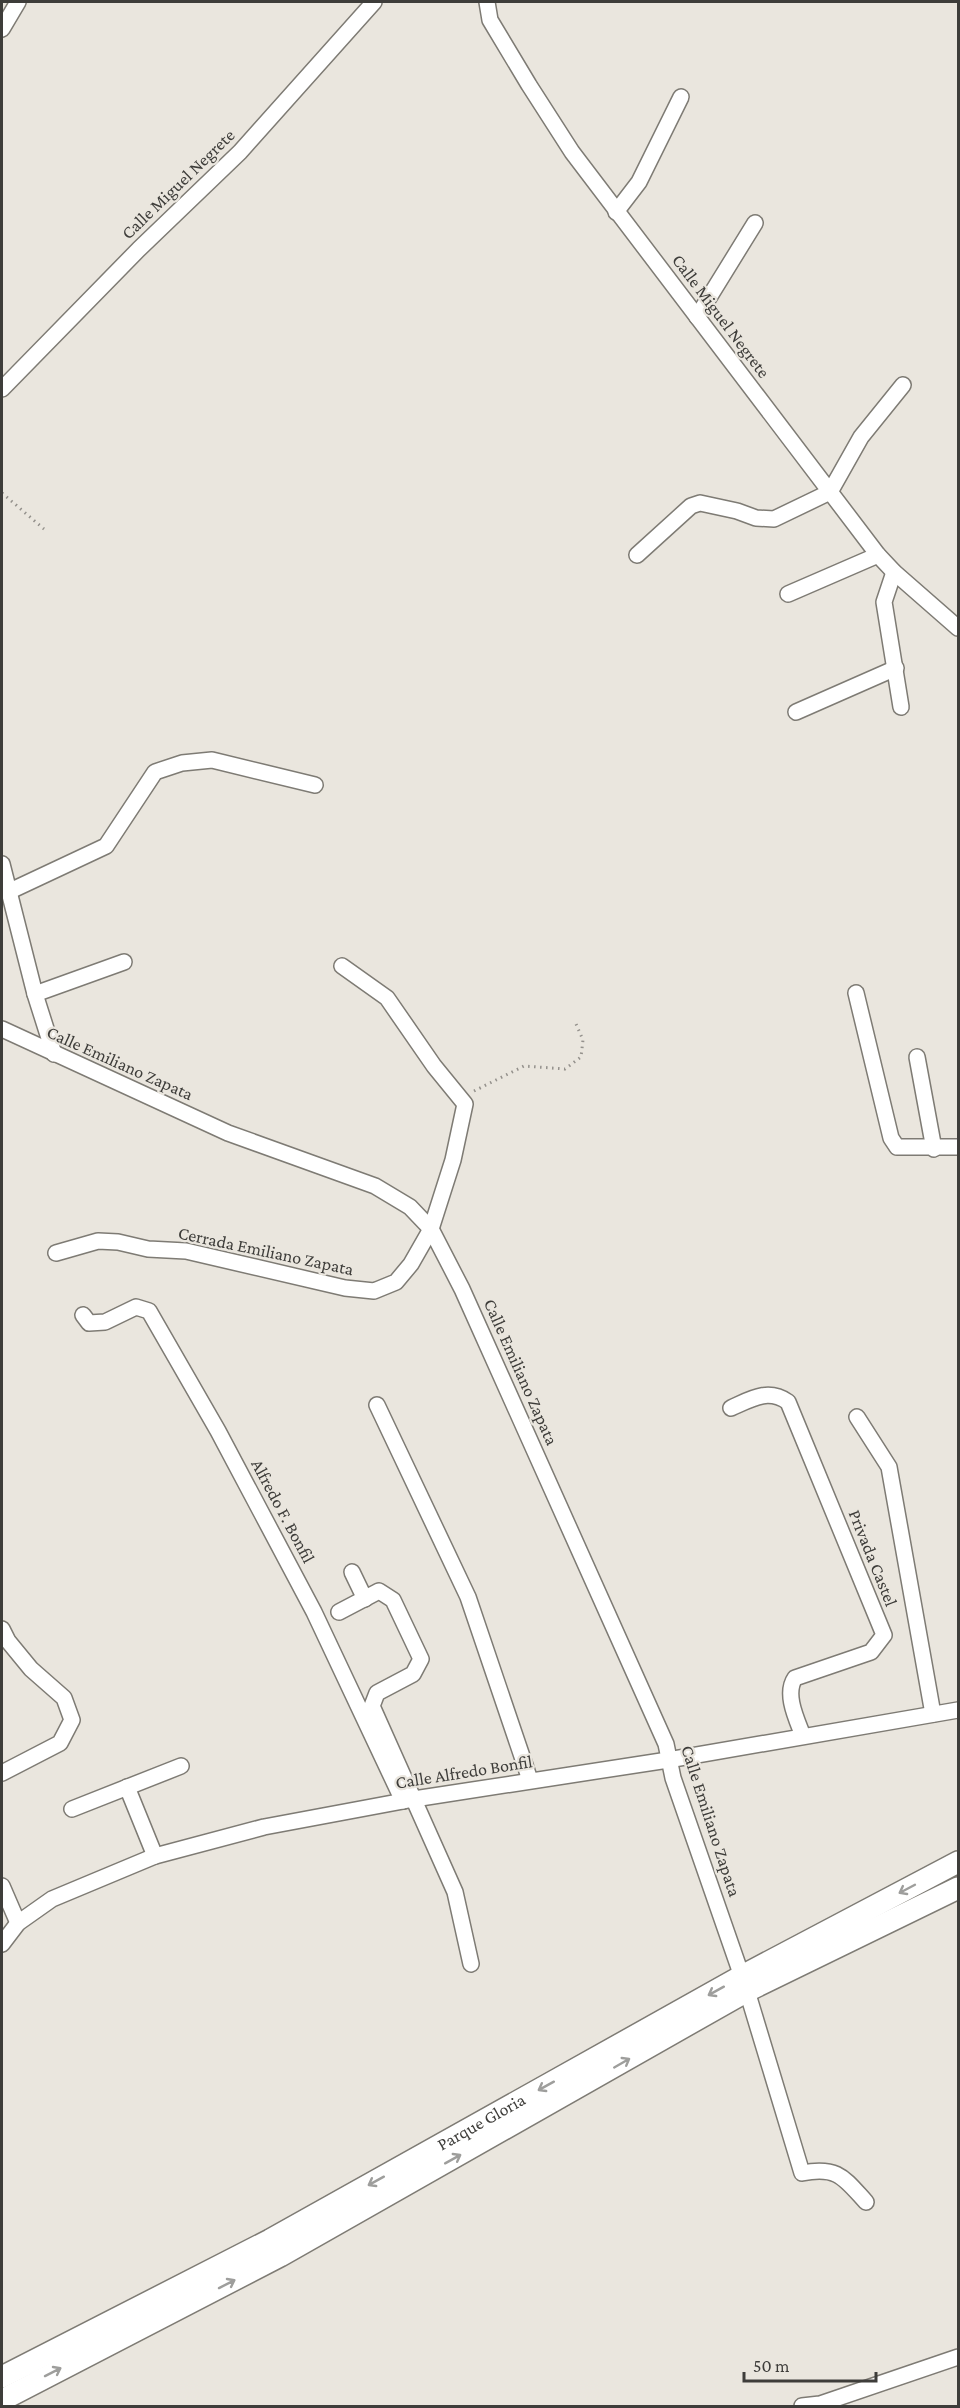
<svg xmlns="http://www.w3.org/2000/svg" width="960" height="2408" viewBox="0 0 960 2408" font-family="'Crimson Pro',serif">
<style>
.lines{fill:none;stroke-linecap:round;stroke-linejoin:round}
.minor-casing{stroke:#7e7b74;stroke-width:18}
.secondary-casing{stroke:#7e7b74;stroke-width:24}
.path{stroke:#94918c;stroke-width:3;stroke-dasharray:1.5 4.5;stroke-linecap:butt}
.minor{stroke:#fff;stroke-width:15}
.secondary{stroke:#fff;stroke-width:21}
.oneway{stroke:#9e9e9c}
.labels{text-anchor:middle;stroke-width:4.5;stroke-linejoin:round;paint-order:stroke}
.street-label{font-size:18px;fill:#3e3d3a;stroke:#eae6de}
</style>
<rect width="100%" height="100%" fill="#eae6de"/>
<g class="lines">
<defs>
<g id="minor">
<polyline points="487,2 490,20 529,85 572,152 878,555 894,572 958,628"/>
<polyline points="2,29 18,2"/>
<polyline points="616,212 639,182 681,97"/>
<polyline points="697,317 755,223"/>
<polyline points="2,389 139,249 240,152 374,2"/>
<polyline points="637,555 691,506 700,503 737,511 756,518 774,519 830,492 861,437 903,385"/>
<polyline points="894,572 884,602 901,707"/>
<polyline points="788,594 878,555"/>
<polyline points="796,712 896,668"/>
<polyline points="2,864 35,994 54,1054"/>
<polyline points="8,892 106,846 155,772 182,763 212,760 315,785"/>
<polyline points="856,993 891,1138 897,1147 958,1147"/>
<polyline points="35,994 124,962"/>
<path d="M2 1029 228 1133 375 1186 410 1207 431 1229 462 1289 666 1744 673 1778 747 1991 802 2173C838 2166 844 2178 866 2202"/>
<polyline points="917,1057 934,1149"/>
<polyline points="56,1253 98,1241 118,1242 148,1249 186,1251 345,1288 374,1291 396,1282 411,1264 431,1229 453,1160 465,1104 434,1066 387,998 342,966"/>
<polyline points="83,1315 89,1323 105,1322 136,1307 149,1311 218,1431 314,1612 403,1801"/>
<polyline points="377,1405 468,1597 530,1780"/>
<path d="M731 1408C751 1399 768 1388 788 1402L884 1635 871 1652 795 1678C784 1694 797 1720 803 1736"/>
<polyline points="857,1417 889,1467 933,1714"/>
<polyline points="352,1572 365,1599"/>
<polyline points="339,1612 379,1591 393,1600 421,1659 413,1674 377,1693 372,1706 455,1892 471,1964"/>
<polyline points="2,1629 8,1641 31,1669 64,1698 72,1720 60,1743 2,1773"/>
<polyline points="127,1787 155,1856"/>
<polyline points="72,1809 181,1766"/>
<polyline points="2,1886 18,1923"/>
<polyline points="2,1944 18,1923 52,1899 155,1856 264,1827 414,1799 668,1760 958,1710"/>
<polyline points="802,2406 820,2404 958,2357"/>
</g>
<g id="secondary">
<path id="s1" d="M2 2377 270 2240 742 1976 958 1862"/>
<polyline points="2,2400 280,2256 747,1991 958,1888"/>
</g>
</defs>
<use href="#minor" class="minor-casing"/>
<use href="#secondary" class="secondary-casing"/>
<g class="path">
<polyline points="2,493 44,529"/>
<polyline points="474,1091 524,1066 565,1069 581,1057 583,1040 576,1024"/>
</g>
<use href="#minor" class="minor"/>
<use href="#secondary" class="secondary"/>
</g>
<defs><path id="oneway-shaft" d="M-6 0H5M1.5-3L5.5 0L1.5 3" fill="none" stroke-width="1.6" stroke-linecap="round" stroke-linejoin="round" transform="scale(1.5)"/></defs>
<g class="oneway">
<use href="#oneway-shaft" transform="translate(907 1889) rotate(152)"/>
<use href="#oneway-shaft" transform="translate(716 1991) rotate(151)"/>
<use href="#oneway-shaft" transform="translate(622 2063) rotate(-30)"/>
<use href="#oneway-shaft" transform="translate(546 2086) rotate(151)"/>
<use href="#oneway-shaft" transform="translate(453 2159) rotate(-29)"/>
<use href="#oneway-shaft" transform="translate(376 2181) rotate(151)"/>
<use href="#oneway-shaft" transform="translate(227 2284) rotate(-27)"/>
<use href="#oneway-shaft" transform="translate(53 2372) rotate(-27)"/>
</g>
<g class="labels">
<g class="street-label">
<text transform="translate(178 184) rotate(-44)" y="6">Calle Miguel Negrete</text>
<text transform="translate(721 316) rotate(53)" y="6">Calle Miguel Negrete</text>
<text transform="translate(120 1063) rotate(24)" y="6">Calle Emiliano Zapata</text>
<text transform="translate(266 1251) rotate(12)" y="6">Cerrada Emiliano Zapata</text>
<text transform="translate(521 1372) rotate(66)" y="6">Calle Emiliano Zapata</text>
<text transform="translate(283 1511) rotate(62)" y="6">Alfredo F. Bonfil</text>
<text transform="translate(873 1558) rotate(68)" y="6">Privada Castel</text>
<text transform="translate(464 1772) rotate(-9)" y="6">Calle Alfredo Bonfil</text>
<text transform="translate(711 1821) rotate(72)" y="6">Calle Emiliano Zapata</text>
<text dy="6" stroke="none"><textPath href="#s1" startOffset="543">Parque Gloria</textPath></text>
</g>
</g>
<rect width="960" height="2408" fill="none" stroke="#3e3d3a" stroke-width="6"/>
<path d="M744 2372v9h132v-9" fill="none" stroke="#3e3d3a" stroke-width="3"/>
<text x="753" y="2372" font-size="18" fill="#3e3d3a" stroke="#eae6de" stroke-width="4.5" paint-order="stroke">50 m</text>
</svg>
